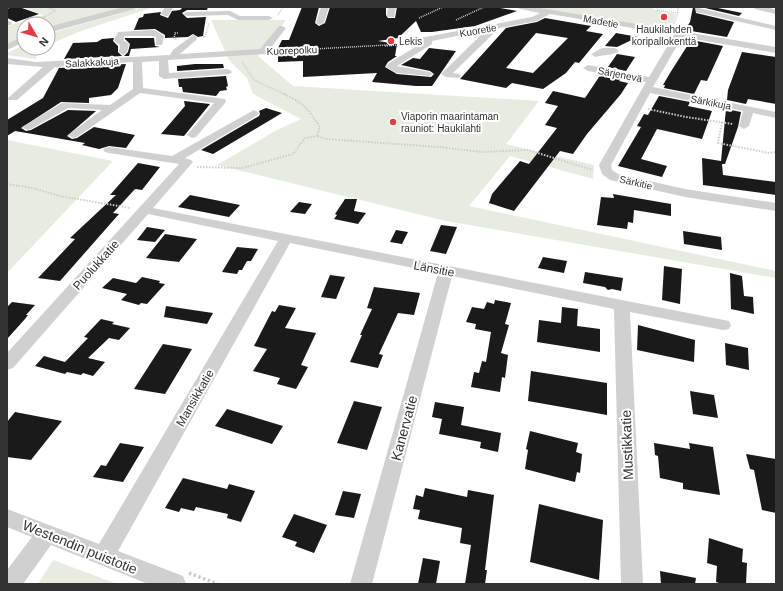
<svg xmlns="http://www.w3.org/2000/svg" width="783" height="591" viewBox="0 0 783 591" font-family="Arial,sans-serif">
<style>
.green{fill:#e6ecdf}
.building{fill:#1a1a1a;fill-rule:evenodd}
.lines{fill:none;stroke-linecap:round;stroke-linejoin:round}
.path-far2{stroke:#cdcdcd;stroke-width:1.5;stroke-dasharray:1 1;stroke-linecap:butt}
.path-far1{stroke:#cdcdcd;stroke-width:2;stroke-dasharray:1.5 1.5;stroke-linecap:butt}
.path{stroke:#cdcdcd;stroke-width:3.5;stroke-dasharray:2.5 2.5;stroke-linecap:butt}
.minor{fill:#d0d0d0;fill-rule:evenodd}
.poi-dot{fill:#e63946;stroke:#fff;stroke-width:1.5}
.labels{text-anchor:middle;stroke-width:4;stroke-linejoin:round;paint-order:stroke}
.far-street-label{font-size:10px;fill:#333;stroke:#fff}
.far-poi-label{font-size:10px;fill:#333;stroke:#fff;text-anchor:start}
.street-label{font-size:12px;fill:#333;stroke:#fff}
.near-street-label{font-size:14px;fill:#333;stroke:#fff}
</style>
<rect width="100%" height="100%" fill="#fff"/>
<g class="green">
<polygon points="22,7 123,7 48,28 48,24 24,24 24,36 7,44 7,26 43,15"/>
<polygon points="142,7 154,7 81,31 48,45 48,34"/>
<polygon points="533,7 653,7 653,9 676,14 671,30 668,30"/>
<polygon points="211,20 286,20 258,56 293,86 539,101 506,144 594,165 593,179 510,156 469,206 776,271 776,278 446,221 217,165 275,131 301,119 253,94 247,78 229,60"/>
<polygon points="24,45 24,48 44,48 37,52 36,59 7,55 7,53"/>
<polygon points="7,140 113,161 7,273"/>
<polygon points="53,560 117,584 38,584"/>
</g>
<g class="building">
<polygon points="12,7 19,7 39,14 16,22 7,18 7,9"/>
<polygon points="183,7 208,7 207,10 187,10 182,13 187,18 206,17 203,36 198,37 193,34 188,37 165,38 165,35 155,29 134,30 139,18 143,17 144,14 161,12 160,15 168,18 172,11 180,10"/>
<polygon points="302,7 319,7 315,23 319,26 325,23 330,7 386,7 386,15 388,18 395,18 397,7 495,7 517,11 475,26 432,32 421,32 416,21 398,38 378,41 397,44 395,56 397,56 388,62 385,67 397,74 431,77 434,74 430,71 401,65 413,58 420,59 429,48 456,51 432,86 416,86 372,82 377,73 303,77 303,61 278,62 278,48 282,40 289,40"/>
<polygon points="693,7 695,7 696,13 734,22 727,37 685,30 690,22"/>
<polygon points="701,7 713,7 742,13 739,16"/>
<path d="M545 18 591 26 586 31 603 34 579 63 575 62 566 73 543 89 512 83 506 88 460 79 506 28 537 22ZM536 33 568 38 533 73 506 68Z"/>
<polygon points="616,33 638,37 617,47 605,46"/>
<polygon points="114,38 113,41 118,46 118,52 122,56 64,59 73,43 97,42 102,39"/>
<polygon points="125,38 154,38 155,46 160,47 131,49 129,56 124,56 128,52 130,44 125,39"/>
<polygon points="691,40 723,46 707,81 701,80 694,94 664,88 665,85 663,85 670,73"/>
<polygon points="742,52 776,57 776,104 748,99 746,104 727,100 728,90"/>
<polygon points="617,54 635,57 626,71 608,67"/>
<polygon points="126,64 118,88 111,95 89,98 89,103 61,102 21,128 26,131 31,130 68,110 96,111 67,136 72,139 77,138 94,127 135,135 126,148 109,146 99,149 82,145 85,143 15,131 7,136 7,120 43,98 59,68"/>
<polygon points="195,64 223,64 224,68 177,71 177,66"/>
<polygon points="602,75 621,79 619,81 628,83 621,94 587,134 573,154 560,151 514,211 489,203 492,194 520,161 529,164 557,128 545,125 558,106 545,103 553,91 585,98 599,77"/>
<polygon points="226,76 228,86 226,87 227,90 220,91 216,96 183,92 182,87 179,87 178,79"/>
<polygon points="659,96 690,102 688,106 712,111 702,139 657,129 641,159 667,166 662,177 618,166 641,127 637,126 644,114 648,115"/>
<polygon points="184,101 210,104 184,136 161,134 185,106"/>
<polygon points="266,108 282,113 213,154 201,150 259,116 260,114 259,111"/>
<polygon points="726,109 741,112 738,127 725,164 722,164 723,175 776,182 776,195 703,185 702,158 721,161"/>
<polygon points="138,163 160,167 142,190 135,189 113,213 119,214 60,281 38,278 75,239 70,238 116,195 110,195"/>
<polygon points="613,194 671,204 671,216 634,210 633,223 628,222 627,229 597,225 601,197 614,198"/>
<polygon points="190,195 240,205 229,217 178,207"/>
<polygon points="345,199 357,199 354,211 366,213 358,224 334,219 337,215 335,214"/>
<polygon points="299,202 312,204 305,214 290,212"/>
<polygon points="441,225 457,227 446,254 430,251"/>
<polygon points="147,227 165,230 155,242 137,240"/>
<polygon points="396,230 408,232 402,244 390,242"/>
<polygon points="683,231 721,237 722,250 684,244"/>
<polygon points="165,234 197,239 179,262 146,258"/>
<polygon points="237,247 258,249 251,261 247,261 242,270 239,270 237,274 222,272"/>
<polygon points="543,257 567,261 564,273 538,268"/>
<polygon points="664,266 682,269 680,304 662,300"/>
<polygon points="585,272 623,278 621,291 612,289 608,290 605,287 583,283"/>
<polygon points="730,273 742,276 744,296 753,297 754,314 731,309"/>
<polygon points="330,275 345,277 336,299 321,297"/>
<polygon points="142,277 160,281 159,283 165,284 147,304 141,303 139,305 121,300 127,294 102,288 113,278 136,283"/>
<polygon points="374,287 420,293 414,315 398,313 379,354 383,355 378,368 350,362 362,335 360,335 372,309 367,308"/>
<polygon points="495,300 511,303 505,324 509,325 501,353 508,355 505,378 502,377 500,392 471,387 474,372 479,373 482,361 486,362 491,332 475,329 476,324 466,322 472,307 484,309 487,302 494,304"/>
<polygon points="12,302 35,305 26,315 28,315 25,319 7,339 7,307"/>
<polygon points="279,305 296,308 285,328 316,333 301,365 308,367 296,389 277,384 280,378 253,371 267,349 254,346 272,311 275,312"/>
<polygon points="166,306 213,313 207,324 164,317"/>
<polygon points="562,307 578,309 577,326 600,329 600,352 537,342 539,320 561,323"/>
<polygon points="101,319 114,322 112,324 130,328 119,340 109,338 88,358 105,362 93,376 83,373 81,375 67,372 65,374 35,366 44,356 65,362 88,338 84,337"/>
<polygon points="638,325 695,340 694,362 637,350"/>
<polygon points="725,343 748,348 749,370 726,365"/>
<polygon points="163,344 192,349 165,394 134,389"/>
<polygon points="531,371 607,383 607,415 528,401"/>
<polygon points="690,391 714,395 718,418 693,414"/>
<polygon points="354,401 382,407 367,450 337,443"/>
<polygon points="435,402 464,407 461,425 501,433 498,452 480,448 481,442 439,434 442,419 432,417"/>
<polygon points="227,409 283,426 272,444 215,426"/>
<polygon points="15,412 62,421 31,460 7,457 7,422"/>
<polygon points="530,431 578,443 576,452 582,454 580,473 577,472 575,482 525,469 528,450 526,449"/>
<polygon points="120,443 144,447 123,482 93,477 101,465 106,466"/>
<polygon points="654,443 690,449 689,443 713,447 720,495 683,489 683,483 660,478 658,456 655,455"/>
<polygon points="746,454 776,459 776,513 762,510 754,470 750,469"/>
<polygon points="183,478 227,489 229,484 255,491 241,522 227,518 228,514 196,507 194,511 181,508 179,512 165,508"/>
<polygon points="425,488 467,497 468,490 494,495 485,570 487,570 485,584 465,584 471,545 460,543 462,528 418,519 420,510 413,509 416,495 423,497"/>
<polygon points="343,491 361,494 354,518 335,515"/>
<polygon points="539,504 603,520 599,580 530,562"/>
<polygon points="294,514 327,525 314,553 295,546 297,542 282,537"/>
<polygon points="709,538 743,549 742,562 747,563 746,584 722,584 716,582 717,566 707,563"/>
<polygon points="423,558 440,561 436,584 418,584"/>
<polygon points="660,571 696,578 695,584 661,584"/>
</g>
<g class="lines">
<g class="path-far2">
<polyline points="51,8 61,7"/>
<polyline points="657,10 678,13"/>
<polyline points="278,15 283,7"/>
<polyline points="419,18 443,7"/>
<polyline points="456,20 484,7"/>
<polyline points="32,24 55,11 47,7"/>
<polyline points="674,24 678,13 678,7"/>
<polyline points="203,37 205,37 209,23"/>
<polyline points="176,39 174,39 175,33 178,33"/>
<polyline points="385,46 397,45"/>
<polyline points="278,51 387,45"/>
<polyline points="242,62 254,80 286,95"/>
</g>
<g class="path-far1">
<path d="M284 94C305 104 307 108 320 127L317 136 326 139 439 147 482 152 528 150 593 170"/>
<polyline points="648,109 686,117 733,124"/>
<polyline points="722,122 718,143 769,153 776,152"/>
<polyline points="197,167 242,168 293,154 305,138 317,136"/>
<polyline points="7,184 32,188 60,196 131,208"/>
</g>
<polyline class="path" points="189,573 218,584"/>
<g class="minor">
<polygon points="123,7 136,7 135,9 48,33 48,27"/>
<polygon points="165,7 173,7 168,16 165,16 161,14"/>
<polygon points="321,7 329,7 324,23 320,25 316,23"/>
<polygon points="388,7 396,7 394,17 388,17 387,15"/>
<polygon points="516,7 534,7 776,47 776,53 682,37 653,87 776,112 776,118 753,113 749,126 744,129 739,126 743,111 650,93 611,165 612,170 618,174 685,189 776,203 776,211 685,197 610,180 602,174 599,165 646,82 588,71 583,68 588,65 649,77 674,35 550,14 537,21 495,29 493,34 453,73 459,74 461,76 459,78 446,77 441,74 486,30 432,41 432,44 397,66 430,72 432,74 430,76 397,73 386,67 389,63 422,43 407,46 403,43 404,41 532,17 540,13 520,9"/>
<polygon points="754,7 767,7 776,10 776,14 755,9"/>
<polygon points="696,8 699,8 776,26 776,30 696,12"/>
<polygon points="230,11 240,16 269,16 273,18 269,20 238,20 228,15 187,16 183,14 187,12"/>
<polygon points="7,20 12,23 11,25 7,25"/>
<polygon points="279,26 282,26 286,28 266,54 168,60 169,73 227,69 230,70 232,72 230,74 164,79 159,76 159,61 142,62 143,88 225,99 226,101 225,103 196,137 192,138 187,135 214,103 140,93 77,137 73,138 68,135 102,110 68,108 31,129 27,130 22,127 62,103 110,105 133,89 133,62 55,67 17,100 9,100 8,98 43,67 7,64 7,58 36,62 170,55 173,50 193,35 196,36 197,38 196,40 180,54 260,49"/>
<polygon points="154,30 164,36 162,45 156,45 156,37 153,36 124,36 123,40 129,44 127,52 123,55 119,52 120,45 114,41 118,32"/>
<polygon points="24,36 24,42 7,50 7,44"/>
<path d="M602 48H615L619 51C615 55 602 55 595 57L591 54Z"/>
<polygon points="254,110 259,113 258,115 185,158 191,160 193,162 153,208 729,321 731,325 729,329 723,330 630,312 643,584 621,584 614,309 452,276 372,584 350,584 438,273 290,243 118,551 183,576 186,584 148,584 51,545 23,584 7,584 7,570 32,537 7,527 7,509 99,544 278,241 148,214 13,368 7,370 7,353 179,164 109,153 105,152 103,150 105,148 109,147 172,156"/>
</g>
</g>
<g class="poi-dot">
<circle cx="664" cy="17" r="4"/>
<circle cx="391" cy="41" r="4"/>
<circle cx="393" cy="122" r="4"/>
</g>
<g class="labels">
<g class="far-street-label">
<text transform="translate(601 21) rotate(10)" y="4">Madetie</text>
<text transform="translate(478 30) rotate(-10)" y="4">Kuoretie</text>
<text transform="translate(292 50) rotate(-2)" y="4">Kuorepolku</text>
<text transform="translate(92 62) rotate(-3)" y="4">Salakkakuja</text>
<text transform="translate(620 74) rotate(11)" y="4">Särjenevä</text>
<text transform="translate(711 102) rotate(11)" y="4">Särkikuja</text>
<text transform="translate(636 182) rotate(13)" y="4">Särkitie</text>
</g>
<g class="far-poi-label">
<text x="664" y="33" text-anchor="middle">Haukilahden<tspan x="664" dy="12">koripallokenttä</tspan></text>
<text x="399" y="45">Lekis</text>
<text x="401" y="120">Viaporin maarintaman<tspan x="401" dy="12">rauniot: Haukilahti</tspan></text>
</g>
<g class="street-label">
<text transform="translate(96 265) rotate(-48)" y="4">Puolukkatie</text>
<text transform="translate(434 269) rotate(11)" y="4">Länsitie</text>
<text transform="translate(195 398) rotate(-60)" y="4">Mansikkatie</text>
</g>
<g class="near-street-label">
<text transform="translate(404 428) rotate(-75)" y="5">Kanervatie</text>
<text transform="translate(627 445) rotate(-92)" y="5">Mustikkatie</text>
<text transform="translate(80 547) rotate(22)" y="5">Westendin puistotie</text>
</g>
</g>
<rect width="783" height="591" fill="none" stroke="#333333" stroke-width="16"/>
<g transform="translate(36 36) rotate(128)"><circle r="19" fill="#ffffff" stroke="#adadad"/>
<path d="M0-3L7 15L0 10L-7 15Z" fill="#e63946"/>
<text y="-6" font-size="11" font-weight="bold" text-anchor="middle" fill="#333333">N</text>
</g>
</svg>
